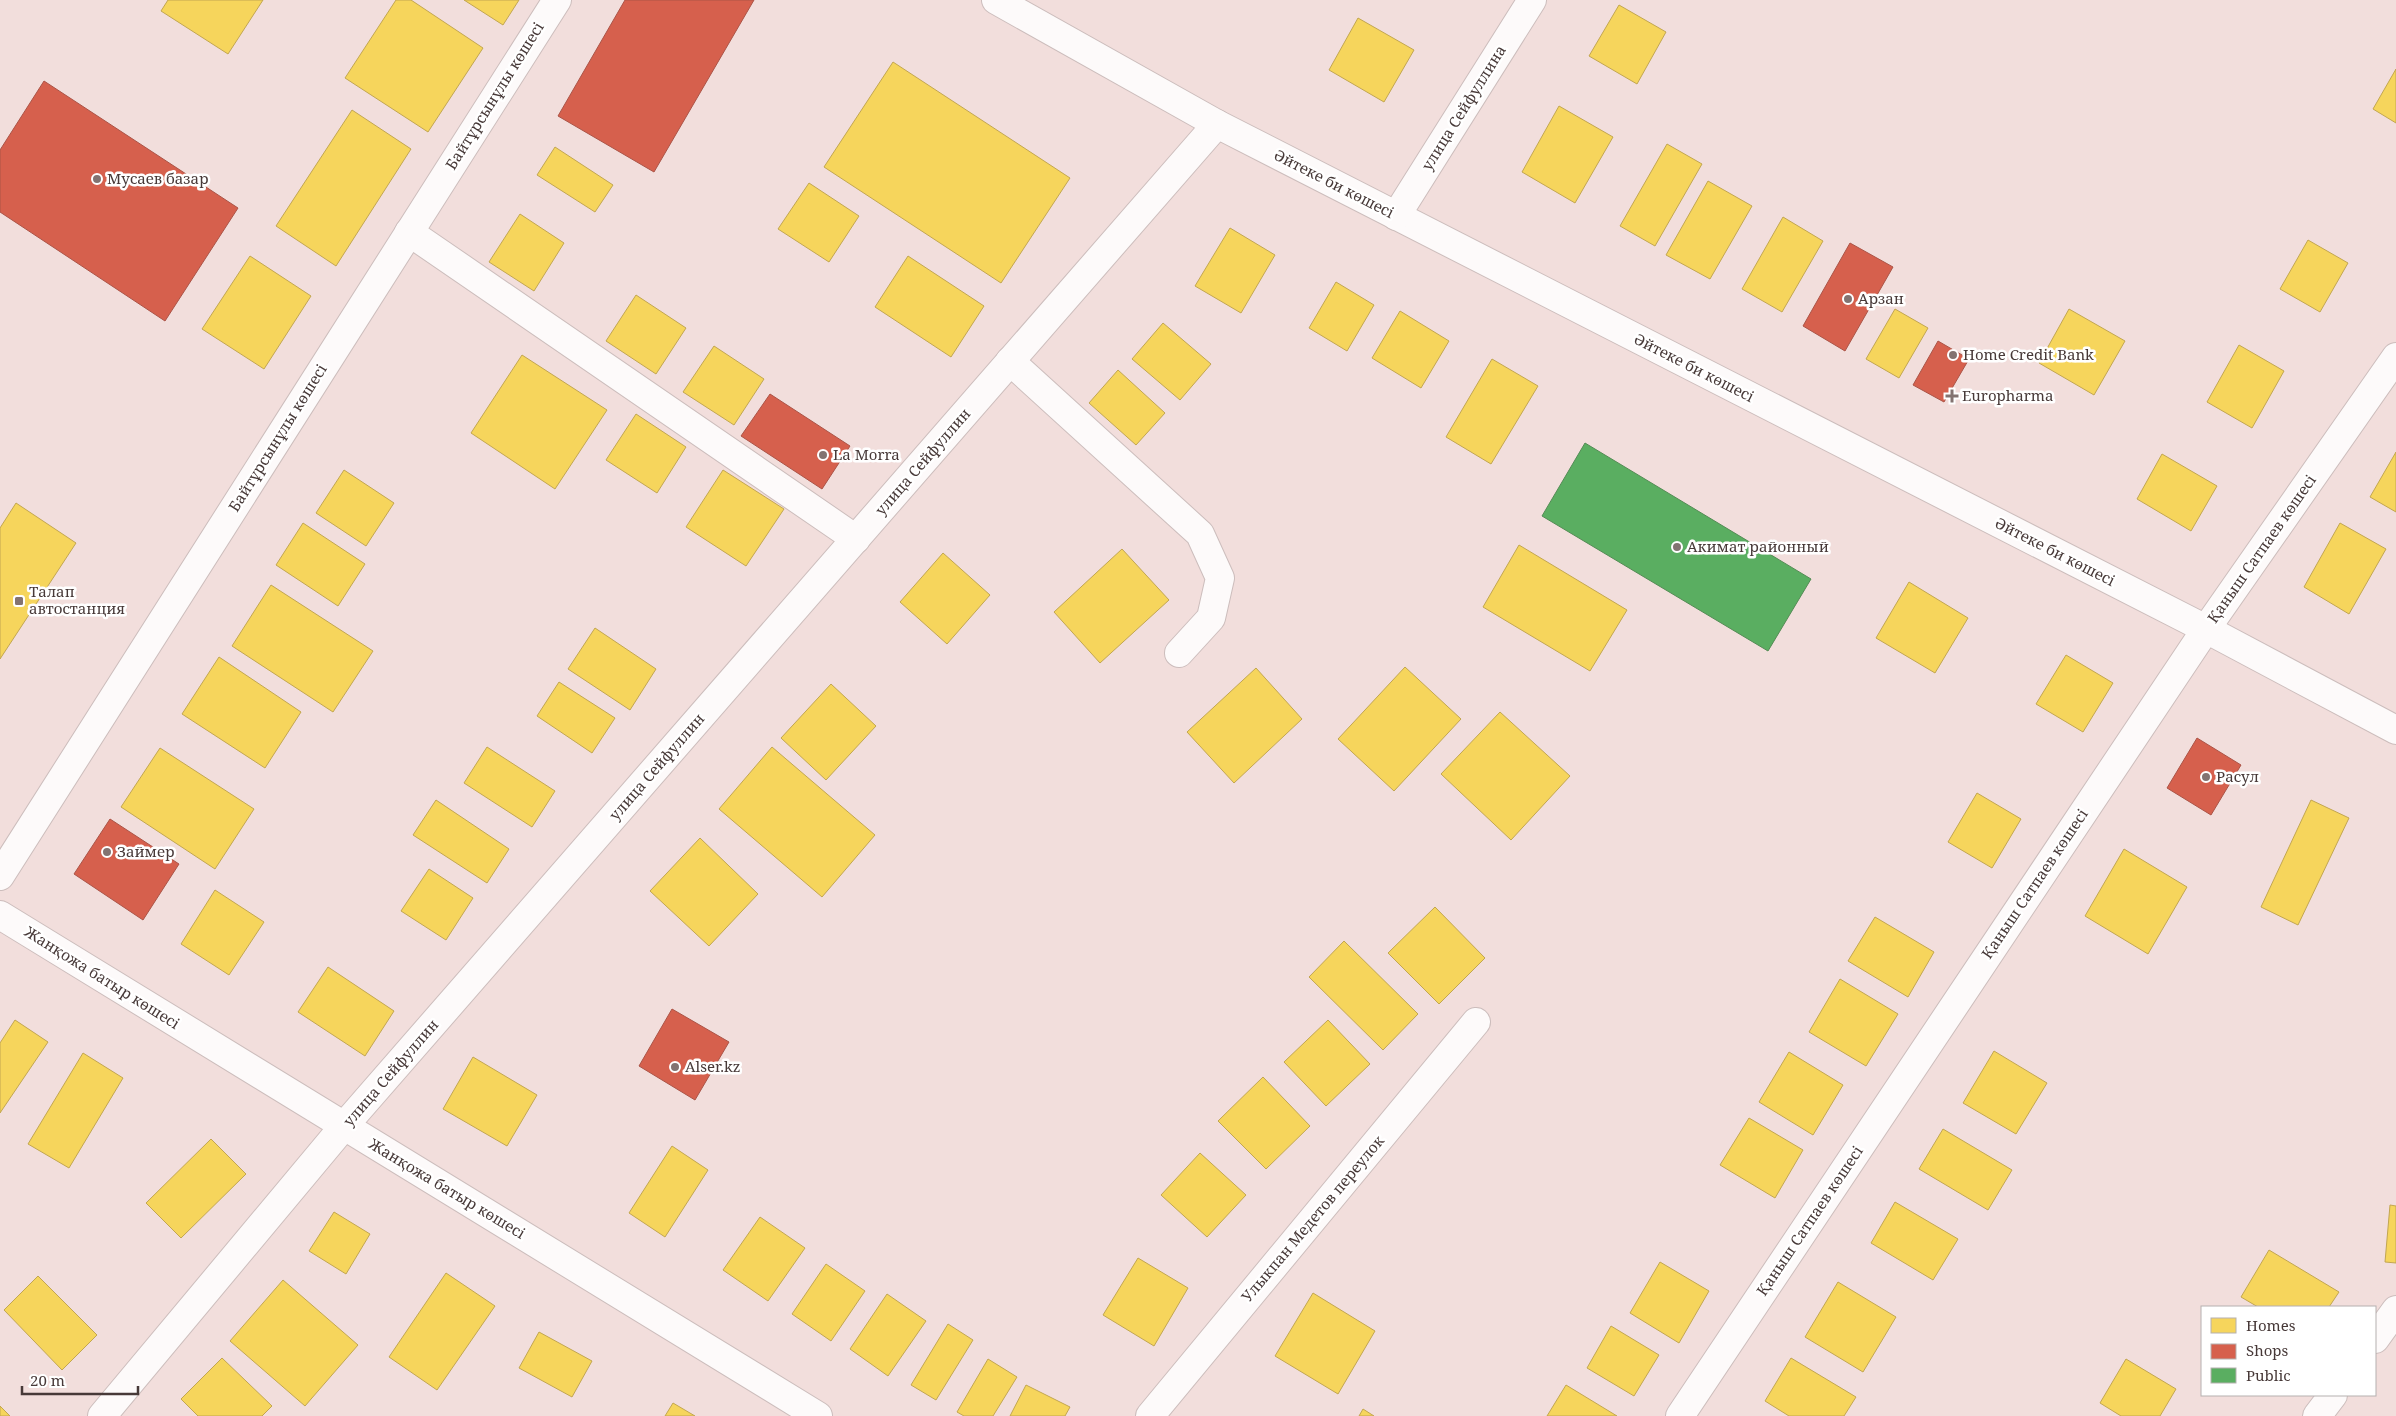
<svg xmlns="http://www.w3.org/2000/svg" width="2396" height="1416" viewBox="0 0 2396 1416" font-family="'Noto Serif',serif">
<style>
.homes{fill:#f6d55c;stroke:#c2a651}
.shops{fill:#d6604d;stroke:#ab5447}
.public{fill:#5aae61;stroke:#548b55}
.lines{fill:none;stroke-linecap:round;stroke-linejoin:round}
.street-casing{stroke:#ccbdbc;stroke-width:30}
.street{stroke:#fdfafa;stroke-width:28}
.poi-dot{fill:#837371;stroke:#fff;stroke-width:2}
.labels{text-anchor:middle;stroke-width:5;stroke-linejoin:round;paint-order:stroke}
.street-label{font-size:15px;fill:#473938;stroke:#fff}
.poi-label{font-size:15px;fill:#473938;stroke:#fff;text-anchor:start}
</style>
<rect width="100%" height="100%" fill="#f2dedc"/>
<g class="homes">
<polygon points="168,0 263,0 228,54 161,11"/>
<polygon points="396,0 411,0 483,48 428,132 345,78"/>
<polygon points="464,0 519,0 503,25"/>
<polygon points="1619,5 1666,32 1637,84 1589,56"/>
<polygon points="1358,18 1414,50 1384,102 1329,70"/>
<polygon points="893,62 1070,178 1001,283 824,167"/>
<polygon points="2396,69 2396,123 2373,109"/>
<polygon points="1559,106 1613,137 1575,203 1522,172"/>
<polygon points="352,110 411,149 336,266 276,226"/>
<polygon points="1667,144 1702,164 1655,246 1620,226"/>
<polygon points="555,147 613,185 595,212 537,175"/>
<polygon points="1708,181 1752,206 1710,279 1666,255"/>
<polygon points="809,183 859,216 829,262 778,229"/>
<polygon points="520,214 564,243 534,291 489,262"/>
<polygon points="1783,217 1823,241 1782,312 1742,289"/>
<polygon points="1230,228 1275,255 1241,313 1195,286"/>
<polygon points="2308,240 2348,263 2320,312 2280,289"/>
<polygon points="250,256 311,296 264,369 202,329"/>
<polygon points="908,256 984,306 951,357 875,307"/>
<polygon points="1336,282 1374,305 1347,351 1309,328"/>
<polygon points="636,295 686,328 656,374 606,341"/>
<polygon points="1895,309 1928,328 1899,378 1866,359"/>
<polygon points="2069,309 2125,341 2094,395 2039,363"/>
<polygon points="1400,311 1449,341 1421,388 1372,358"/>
<polygon points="1163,323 1211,364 1180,400 1132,359"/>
<polygon points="2239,345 2284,371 2252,428 2207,402"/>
<polygon points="714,346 764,379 734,425 683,392"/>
<polygon points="522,355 607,410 555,489 471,433"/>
<polygon points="1492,359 1538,386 1491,464 1446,437"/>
<polygon points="1118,370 1165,413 1136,445 1089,403"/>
<polygon points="636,414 686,447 657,493 606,460"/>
<polygon points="2396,452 2396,512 2370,497"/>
<polygon points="2162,454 2217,486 2191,531 2137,499"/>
<polygon points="344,470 394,503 366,546 316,513"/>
<polygon points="723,470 784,509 746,566 686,527"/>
<polygon points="16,503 76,543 0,659 0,528"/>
<polygon points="303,523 365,564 338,606 276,565"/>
<polygon points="2340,523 2386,549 2349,614 2304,587"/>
<polygon points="1519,545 1627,610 1590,671 1483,607"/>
<polygon points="1122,549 1169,600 1100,663 1054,612"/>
<polygon points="943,553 990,595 947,644 900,602"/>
<polygon points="1909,582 1968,618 1935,673 1876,638"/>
<polygon points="271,585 373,651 333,712 232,646"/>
<polygon points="595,628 656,669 630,710 568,669"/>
<polygon points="2066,655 2113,683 2083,732 2036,704"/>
<polygon points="219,657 301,712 265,768 182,714"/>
<polygon points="1405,667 1461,719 1394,791 1338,739"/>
<polygon points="1256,668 1302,719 1234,783 1187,732"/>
<polygon points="559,682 615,718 592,753 537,716"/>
<polygon points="831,684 876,726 826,780 781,738"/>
<polygon points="1500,712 1570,776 1511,840 1441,774"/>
<polygon points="487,747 555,791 532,827 464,783"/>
<polygon points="772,747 875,835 822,897 719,809"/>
<polygon points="160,748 254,809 215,869 121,807"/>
<polygon points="1977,793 2021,819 1992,868 1948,842"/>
<polygon points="436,800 509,849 487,883 413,835"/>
<polygon points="2311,800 2349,818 2298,925 2261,907"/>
<polygon points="700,838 758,894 709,946 650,891"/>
<polygon points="2124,849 2187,887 2148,954 2085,916"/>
<polygon points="429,869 473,898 446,940 401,911"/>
<polygon points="215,890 264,922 229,975 181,944"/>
<polygon points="1435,907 1485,958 1439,1004 1388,953"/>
<polygon points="1875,917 1934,952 1908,997 1848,961"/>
<polygon points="1344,941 1418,1014 1383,1050 1309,977"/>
<polygon points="328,967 394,1011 365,1056 298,1012"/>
<polygon points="1840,979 1898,1014 1866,1066 1809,1032"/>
<polygon points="15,1020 48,1042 0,1113 0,1043"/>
<polygon points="1328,1020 1370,1064 1326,1106 1284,1062"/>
<polygon points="1994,1051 2047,1083 2016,1134 1963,1103"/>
<polygon points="1789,1052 1843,1085 1813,1135 1759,1102"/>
<polygon points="83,1053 123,1078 69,1168 28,1144"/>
<polygon points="473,1057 537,1095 507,1146 443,1109"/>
<polygon points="1263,1077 1310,1126 1266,1169 1218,1121"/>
<polygon points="1749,1118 1803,1150 1775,1198 1720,1165"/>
<polygon points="1943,1129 2012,1170 1988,1210 1919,1169"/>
<polygon points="211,1139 246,1174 181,1238 146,1203"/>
<polygon points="672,1146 708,1170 665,1237 629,1213"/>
<polygon points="1200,1153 1246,1195 1207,1237 1161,1195"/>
<polygon points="1895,1202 1958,1239 1933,1280 1871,1243"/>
<polygon points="2390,1205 2396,1206 2396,1263 2385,1262"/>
<polygon points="334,1212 370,1234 346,1274 309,1251"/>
<polygon points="760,1217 805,1248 768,1301 723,1270"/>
<polygon points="2269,1250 2339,1292 2329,1307 2258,1307 2241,1297"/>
<polygon points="1138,1258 1188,1288 1154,1346 1103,1315"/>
<polygon points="1660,1262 1709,1291 1679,1343 1630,1313"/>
<polygon points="826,1264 865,1291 831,1341 792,1314"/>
<polygon points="446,1273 495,1306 437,1390 389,1357"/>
<polygon points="38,1276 97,1335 62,1370 4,1310"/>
<polygon points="283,1280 358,1345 305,1406 230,1341"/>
<polygon points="1838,1282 1896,1317 1863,1372 1805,1337"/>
<polygon points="1313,1293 1375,1331 1338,1394 1275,1356"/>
<polygon points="887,1294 926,1321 888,1376 850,1349"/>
<polygon points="948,1324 973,1340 936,1400 911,1385"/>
<polygon points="1611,1326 1659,1355 1634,1396 1587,1368"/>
<polygon points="539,1332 592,1361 572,1397 519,1368"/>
<polygon points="222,1358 272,1406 262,1416 198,1416 181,1399"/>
<polygon points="1791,1358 1856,1397 1844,1416 1789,1416 1765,1401"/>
<polygon points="988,1359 1017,1377 993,1416 964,1416 957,1412"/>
<polygon points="2126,1359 2176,1389 2160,1416 2121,1416 2100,1403"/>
<polygon points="1026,1385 1070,1407 1065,1416 1010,1416"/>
<polygon points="1566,1385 1617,1416 1547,1416"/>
<polygon points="673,1403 695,1416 665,1416"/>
<polygon points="0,1406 10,1416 0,1416"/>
<polygon points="1363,1409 1374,1416 1359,1416"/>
</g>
<g class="shops">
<polygon points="625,0 754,0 654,172 558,116"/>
<polygon points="44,81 238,208 165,321 0,212 0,150"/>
<polygon points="1850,243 1893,267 1845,351 1803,326"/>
<polygon points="1938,341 1969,359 1944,402 1913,385"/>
<polygon points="770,394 850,446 822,489 741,436"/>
<polygon points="2197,738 2241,765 2211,815 2167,788"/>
<polygon points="110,819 179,864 143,920 74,874"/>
<polygon points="672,1009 729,1042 695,1100 639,1066"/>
</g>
<polygon class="public" points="1585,443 1811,579 1768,651 1542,516"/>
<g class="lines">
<defs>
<g id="street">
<polyline points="996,0 1217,124 2206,629 2396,730"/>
<polyline points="1396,216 1532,0"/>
<polyline points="409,232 856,539"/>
<polyline points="1010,361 1200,534 1220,578 1211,618 1179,653"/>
<polyline points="0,876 557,0"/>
<polyline points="0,915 818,1416"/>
<polyline points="2375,1339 2396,1310"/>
<polyline points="102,1416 344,1126 1217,124"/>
<polyline points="1150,1416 1476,1022"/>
<polyline points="1680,1416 2206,629 2396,357"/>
<polyline points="2317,1416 2333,1395"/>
</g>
</defs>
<use href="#street" class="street-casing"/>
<use href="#street" class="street"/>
</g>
<g class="poi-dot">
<circle cx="97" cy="179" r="5"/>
<circle cx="1848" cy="299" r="5"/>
<circle cx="1953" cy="355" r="5"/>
<path d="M1949.5 388.5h5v5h5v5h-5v5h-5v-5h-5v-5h5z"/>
<circle cx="823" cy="455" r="5"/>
<circle cx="1677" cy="547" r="5"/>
<rect x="14" y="596" width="10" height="10" rx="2.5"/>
<circle cx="2206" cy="777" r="5"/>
<circle cx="107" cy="852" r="5"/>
<circle cx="675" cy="1067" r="5"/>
</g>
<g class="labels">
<g class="street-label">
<text transform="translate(495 96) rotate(-58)" y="5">Байтұрсынұлы көшесі</text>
<text transform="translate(1464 108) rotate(-58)" y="5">улица Сейфуллина</text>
<text transform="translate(1334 184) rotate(27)" y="5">Әйтеке би көшесі</text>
<text transform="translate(1694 368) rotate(27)" y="5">Әйтеке би көшесі</text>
<text transform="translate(278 438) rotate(-58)" y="5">Байтұрсынұлы көшесі</text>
<text transform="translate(923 462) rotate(-49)" y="5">улица Сейфуллин</text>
<text transform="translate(2262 549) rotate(-55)" y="5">Қаныш Сатпаев көшесі</text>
<text transform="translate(2055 552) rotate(27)" y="5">Әйтеке би көшесі</text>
<text transform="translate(657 767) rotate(-49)" y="5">улица Сейфуллин</text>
<text transform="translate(2035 884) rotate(-56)" y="5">Қаныш Сатпаев көшесі</text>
<text transform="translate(102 978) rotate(32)" y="5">Жанқожа батыр көшесі</text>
<text transform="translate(391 1073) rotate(-49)" y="5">улица Сейфуллин</text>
<text transform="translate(447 1189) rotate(31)" y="5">Жанқожа батыр көшесі</text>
<text transform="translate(1313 1219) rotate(-50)" y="5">Улыкпан Медетов переулок</text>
<text transform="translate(1810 1221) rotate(-56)" y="5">Қаныш Сатпаев көшесі</text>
</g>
<g class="poi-label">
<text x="107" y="184">Мусаев базар</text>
<text x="1858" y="304">Арзан</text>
<text x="1963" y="360">Home Credit Bank</text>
<text x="1962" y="401">Europharma</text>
<text x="833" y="460">La Morra</text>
<text x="1687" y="552">Акимат районный</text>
<text x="29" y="597">Талап<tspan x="29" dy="17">автостанция</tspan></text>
<text x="2216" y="782">Расул</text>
<text x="117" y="857">Займер</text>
<text x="685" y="1072">Alser.kz</text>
</g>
</g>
<rect x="2201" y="1306" width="175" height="90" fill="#ffffff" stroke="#b5b0af"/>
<rect x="2211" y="1318" width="25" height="15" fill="#f6d55c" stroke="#b5b0af"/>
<text x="2246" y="1331" font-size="15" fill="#473938">Homes</text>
<rect x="2211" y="1344" width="25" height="15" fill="#d6604d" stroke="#b5b0af"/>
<text x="2246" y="1356" font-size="15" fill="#473938">Shops</text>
<rect x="2211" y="1368" width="25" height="15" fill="#5aae61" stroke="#b5b0af"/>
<text x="2246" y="1381" font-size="15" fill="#473938">Public</text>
<path d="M22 1386v8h116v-8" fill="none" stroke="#473938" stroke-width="2.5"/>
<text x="30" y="1386" font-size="15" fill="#473938" stroke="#ffffff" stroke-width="4" paint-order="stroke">20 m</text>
</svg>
